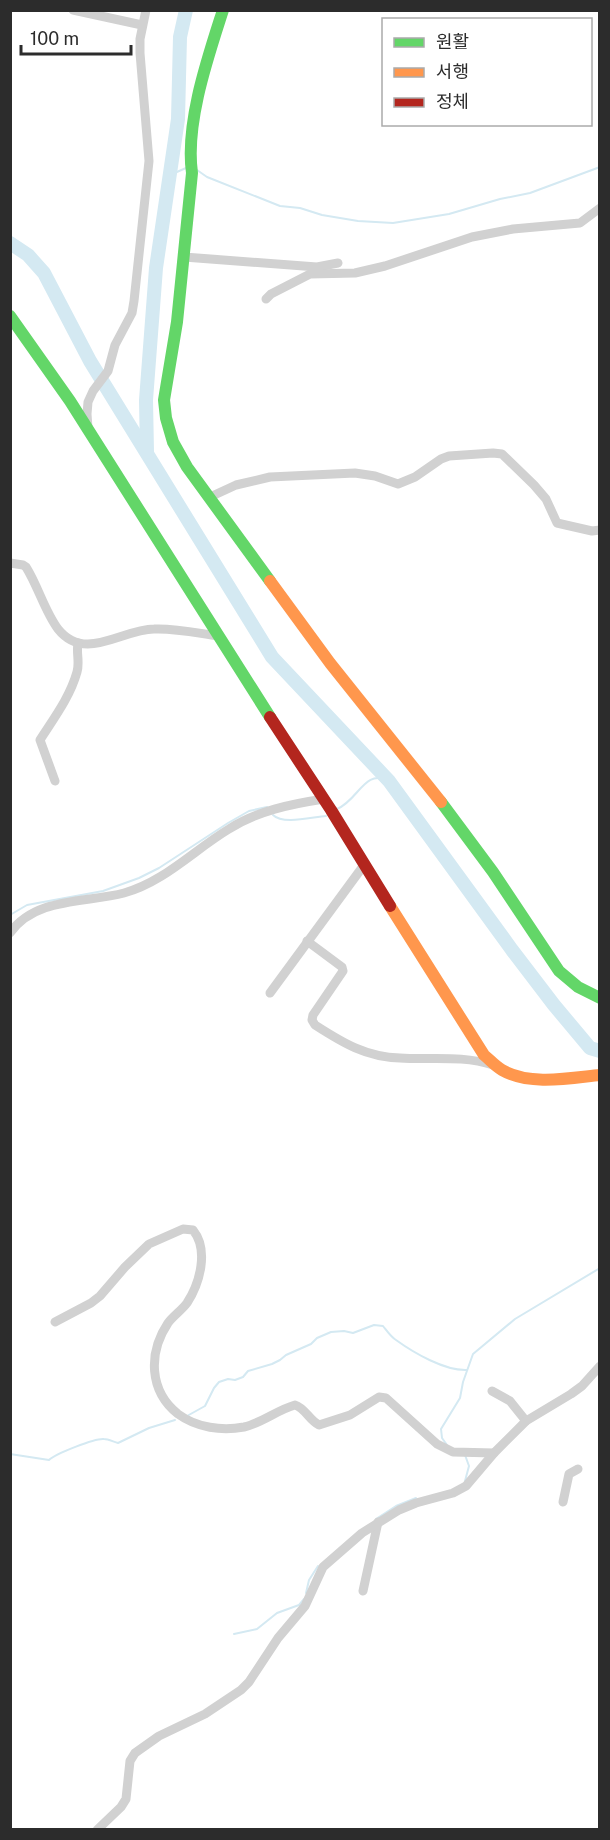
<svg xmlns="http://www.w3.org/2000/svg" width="610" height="1840" viewBox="0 0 610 1840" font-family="'Public Sans','Noto Sans KR',sans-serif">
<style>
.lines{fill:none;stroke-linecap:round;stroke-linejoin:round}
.stream{stroke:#d4e9f2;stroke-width:2}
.river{stroke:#d4e9f2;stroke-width:14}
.street{stroke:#d1d1d1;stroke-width:9}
.fast{stroke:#63d668;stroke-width:12}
.slow{stroke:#ff974d;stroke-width:12}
.jam{stroke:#b3261e;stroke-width:12}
</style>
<rect width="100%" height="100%" fill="#fff"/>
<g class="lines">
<g class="stream">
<polyline points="197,170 207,177 280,206 300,208 322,215 358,221 393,223 449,214 500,199 530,193 600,167"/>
<polyline points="170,175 186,168"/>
<path d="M337 809C359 800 364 768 389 781"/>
<path d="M273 815C283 825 312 817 326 816"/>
<polyline points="10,915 27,905 103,891 139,878 159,868 228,823 249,811 267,807"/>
<path d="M187 1416 205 1406 214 1388 219 1382 228 1379 235 1380 243 1377 248 1371 272 1364 280 1360 286 1355 311 1344 317 1338 331 1332 344 1331 353 1333 374 1325 383 1326C387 1331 391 1337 396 1340 414 1353 445 1371 467 1370"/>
<polyline points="447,1445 442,1438 441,1429 460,1398 463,1382 473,1354 515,1319 600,1268"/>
<path d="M10 1454 49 1460C55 1454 95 1438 104 1439 108 1439 114 1442 118 1443L149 1428 175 1420"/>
<polyline points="465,1455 469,1466 465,1481"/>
<polyline points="376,1519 396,1506 416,1498"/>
<polyline points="306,1593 309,1580 318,1566"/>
<polyline points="234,1634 257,1629 277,1613 299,1605 304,1599"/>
</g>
<g class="river">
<polyline points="10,243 28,255 44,273 90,361 272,657 389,781 512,950 554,1005 590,1048 600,1051"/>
<polyline points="147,452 146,400 156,268 178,119 180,37 186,10"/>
</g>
<g class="street">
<polyline points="73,10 142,25"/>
<polyline points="184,257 317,267 338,263"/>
<polyline points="266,299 271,294 310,274 355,273 385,266 472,237 513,229 580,223 600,208"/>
<polyline points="88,428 87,414 88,402 93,391 108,371 115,345 132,313 134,301 149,161 140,53 140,39 146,10"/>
<polyline points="210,497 236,485 270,477 355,473 375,476 398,484 415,477 441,459 449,456 493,453 502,454 534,485 546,499 557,523 592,531 600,530"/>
<path d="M10 563 23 565 26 567C38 586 45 612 58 629 85 663 122 629 154 629 175 628 197 633 218 636"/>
<path d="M55 781 40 740C54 718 70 697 77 672 80 662 76 653 78 643"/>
<path d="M10 933C35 897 86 903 124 893 164 882 194 850 229 829 257 811 291 804 324 799"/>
<path d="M307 941 342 967 343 971 313 1015 312 1020 315 1025C343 1043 366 1057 400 1058 431 1060 462 1055 493 1065"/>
<polyline points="270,993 364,865"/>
<path d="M55 1322 91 1303 100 1296 125 1267 149 1244 183 1229 193 1230C209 1250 200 1283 187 1303 182 1310 173 1316 168 1323 148 1353 149 1391 178 1414 197 1428 222 1431 244 1427 262 1423 277 1410 295 1405 305 1408 309 1420 319 1425L350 1415 379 1397 386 1398 437 1444 453 1452 494 1453"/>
<polyline points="492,1391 510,1401 526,1421"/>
<polyline points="563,1502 569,1474 578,1469"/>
<polyline points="363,1591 378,1522"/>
<polyline points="97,1830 121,1807 126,1799 130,1761 135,1753 159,1736 205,1714 241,1690 249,1682 278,1638 305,1606 323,1567 362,1533 399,1510 416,1503 453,1493 466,1486 494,1453 526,1421 571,1394 582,1386 600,1366"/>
</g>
<g class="fast">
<path d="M223 10C208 57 185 123 192 173L177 322 164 400 166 418 173 442 187 467 270 581"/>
<polyline points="10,316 70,401 270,717"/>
<polyline points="441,802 493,872 559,971 578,987 600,998"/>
</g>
<g class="slow">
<polyline points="270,581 330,663 441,802"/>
<path d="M390 906 484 1055C490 1060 495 1066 502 1070 530 1086 570 1078 600 1075"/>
</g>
<polyline class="jam" points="270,717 331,810 390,906"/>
</g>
<rect width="610" height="1840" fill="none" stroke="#2c2c2c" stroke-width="24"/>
<rect x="382" y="18" width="210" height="108" fill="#ffffff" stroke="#ababab" stroke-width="1.5"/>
<rect x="394" y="38" width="30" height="9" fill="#63d668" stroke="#ababab" stroke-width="1.5"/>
<text x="436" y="48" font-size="18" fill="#2c2c2c">원활</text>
<rect x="394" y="68" width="30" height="9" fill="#ff974d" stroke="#ababab" stroke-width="1.5"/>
<text x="436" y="78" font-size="18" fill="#2c2c2c">서행</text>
<rect x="394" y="98" width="30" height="9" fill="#b3261e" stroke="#ababab" stroke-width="1.5"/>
<text x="436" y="108" font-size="18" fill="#2c2c2c">정체</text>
<path d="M21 45v9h110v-9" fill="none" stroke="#2c2c2c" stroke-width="3"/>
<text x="30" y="45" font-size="18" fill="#2c2c2c" stroke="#ffffff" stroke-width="4.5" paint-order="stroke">100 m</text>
</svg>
